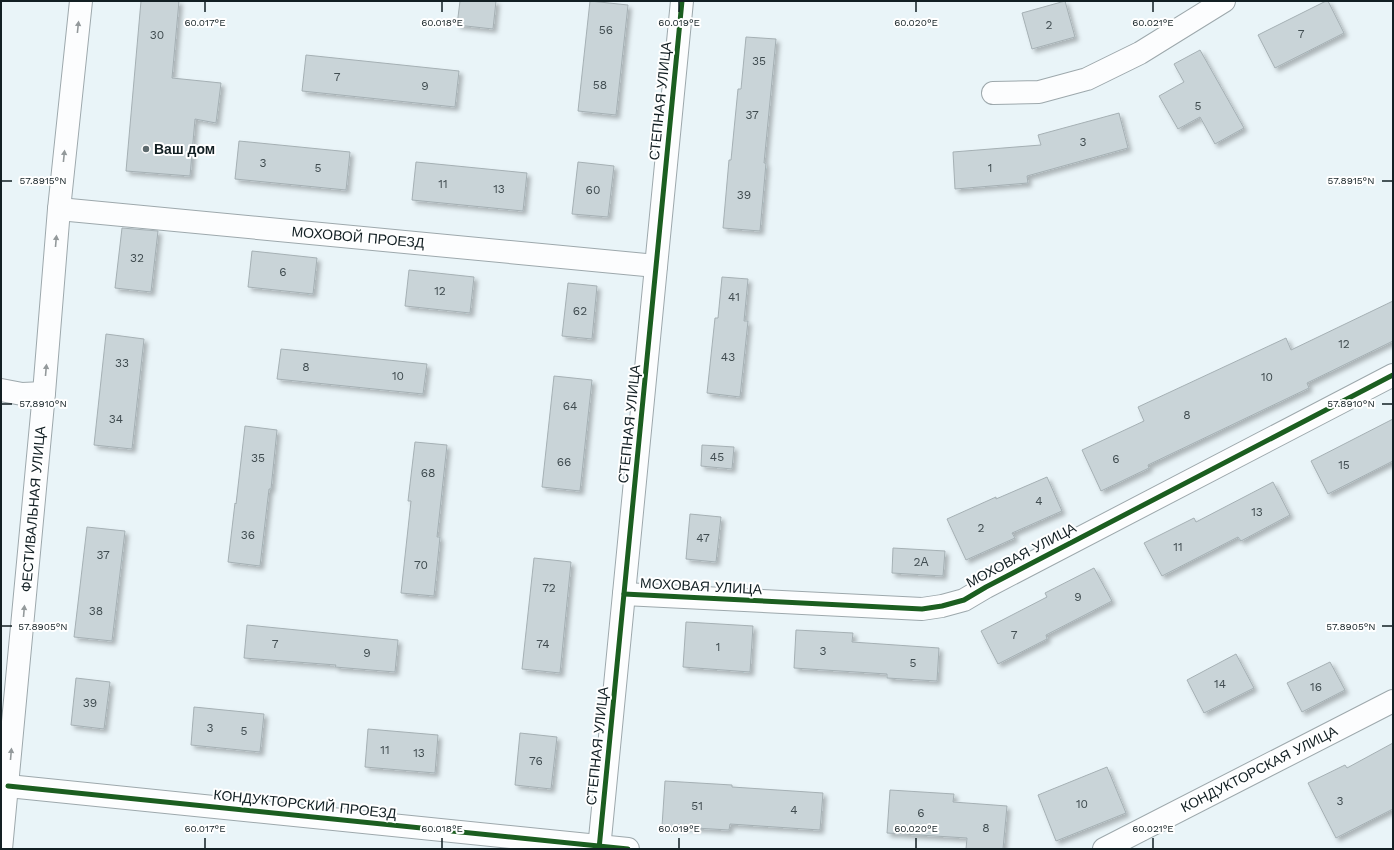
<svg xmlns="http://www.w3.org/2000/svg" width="1394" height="850" viewBox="0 0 1394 850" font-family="'Work Sans',sans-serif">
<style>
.building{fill:#c9d4d8;stroke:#a5b0b4;filter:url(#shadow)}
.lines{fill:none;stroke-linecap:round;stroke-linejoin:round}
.street-casing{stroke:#9da8ac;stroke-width:24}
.primary-casing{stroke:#9da8ac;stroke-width:24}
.street{stroke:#fcfdfe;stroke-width:22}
.primary{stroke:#fcfdfe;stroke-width:22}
.cycleway-casing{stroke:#fff;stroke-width:8}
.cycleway{stroke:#1b5e20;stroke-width:5}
.oneway{fill:#93999b}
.ticks{fill:none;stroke:#121f23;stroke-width:1.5}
.poi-dot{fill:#5d6a6e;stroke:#fff;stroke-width:1.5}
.labels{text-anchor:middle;stroke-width:4;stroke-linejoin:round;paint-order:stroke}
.number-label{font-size:12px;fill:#404c50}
.street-label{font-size:14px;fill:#121f23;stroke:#fff}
.poi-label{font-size:14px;font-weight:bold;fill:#121f23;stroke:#fff;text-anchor:start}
.ticks-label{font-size:10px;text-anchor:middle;fill:#121f23;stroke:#fff;stroke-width:4;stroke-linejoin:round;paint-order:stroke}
</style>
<defs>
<filter id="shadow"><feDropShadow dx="3.5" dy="3.5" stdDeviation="2" flood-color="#0004"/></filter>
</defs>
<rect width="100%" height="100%" fill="#e9f4f8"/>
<g class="building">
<polygon points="141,1 179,1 172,78 221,83 216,123 195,119 190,176 126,171"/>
<polygon points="460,1 496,1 493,29 457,25"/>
<polygon points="590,1 628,5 616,115 578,111"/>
<polygon points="1065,1 1075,37 1032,49 1022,13"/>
<polygon points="1326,1 1328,1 1344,33 1275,68 1258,35"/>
<polygon points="746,37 776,39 764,163 766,163 760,231 723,228 729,160 731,160 738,89 741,89"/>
<polygon points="1200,50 1244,128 1215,144 1200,117 1178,129 1159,96 1184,82 1174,64"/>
<polygon points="306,55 459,71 455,107 302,91"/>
<polygon points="1119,113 1128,148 1027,176 1028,183 955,189 953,152 1041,145 1038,135"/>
<polygon points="239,141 350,152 346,190 235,179"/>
<polygon points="416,162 527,173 523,211 412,200"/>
<polygon points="578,162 614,166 608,217 572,214"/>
<polygon points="122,228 158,231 151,292 115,288"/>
<polygon points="252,251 317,258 313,294 248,287"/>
<polygon points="409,270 474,277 470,313 405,306"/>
<polygon points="722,277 748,279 744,321 748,321 740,397 707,393 715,318 718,318"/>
<polygon points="568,283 597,286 592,339 562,336"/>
<polygon points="1393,301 1393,341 1307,383 1309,388 1148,465 1149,468 1101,491 1082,450 1144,421 1138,407 1286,338 1291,350"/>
<polygon points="106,334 144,339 132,449 94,445"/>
<polygon points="281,349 427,364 423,394 277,379"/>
<polygon points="554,376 592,380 580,491 542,487"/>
<polygon points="1393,419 1393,461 1328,494 1311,461"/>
<polygon points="245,426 277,430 271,489 269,489 260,566 228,562 235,503 236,504"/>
<polygon points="415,442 447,445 437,537 440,537 434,596 401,593 411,501 408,501"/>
<polygon points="702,445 734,447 732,469 701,466"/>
<polygon points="1047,477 1062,511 1012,533 1015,538 966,560 947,519 996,497 996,499"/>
<polygon points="1273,482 1290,515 1241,541 1238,537 1162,576 1144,543 1194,518 1196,522"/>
<polygon points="690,514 721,517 716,562 686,559"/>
<polygon points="87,527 125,531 112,641 74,637"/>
<polygon points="893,548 945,551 943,576 892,573"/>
<polygon points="534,558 571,562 560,673 522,669"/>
<polygon points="1094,568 1112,601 1046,635 1047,639 998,664 981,631 1047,597 1045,593"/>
<polygon points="686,622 753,626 750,672 683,667"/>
<polygon points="247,625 398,640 395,672 335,667 336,665 244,658"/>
<polygon points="796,630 853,633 852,642 939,648 937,681 887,678 887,674 794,668"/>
<polygon points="1236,654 1254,688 1204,713 1187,680"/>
<polygon points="1330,662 1345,690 1302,712 1287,683"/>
<polygon points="76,678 110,682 104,729 71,725"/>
<polygon points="194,707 264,714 260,752 191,745"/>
<polygon points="368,729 438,735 435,773 365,767"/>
<polygon points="520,733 557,737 551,789 515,785"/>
<polygon points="1393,743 1393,809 1336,838 1308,783 1345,765 1347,768"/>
<polygon points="1107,767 1126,813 1056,841 1038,795"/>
<polygon points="665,781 732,785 732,787 823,793 820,830 730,824 729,830 662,826"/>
<polygon points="890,790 954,794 953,802 1007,806 1003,849 966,849 967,838 887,833"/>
</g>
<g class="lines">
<defs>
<g id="street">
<polyline points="993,93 1039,92 1087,79 1140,53 1224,1"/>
<polyline points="59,209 656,266"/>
<polyline points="624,594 922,609 942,606 964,600 986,587 1393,375"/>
<polyline points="8,786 628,849"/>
<polyline points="599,849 682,1"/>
<polyline points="1104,849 1393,701"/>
</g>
<g id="primary">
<polyline points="1,390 22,394 44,393"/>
<polyline points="1,849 44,393 59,209 81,1"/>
</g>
</defs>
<use href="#street" class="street-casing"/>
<use href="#primary" class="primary-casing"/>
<use href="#street" class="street"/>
<use href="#primary" class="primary"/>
<defs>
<g id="cycleway">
<polyline points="624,594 922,609 942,606 964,600 986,587 1393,375"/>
<polyline points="8,786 628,849"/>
<polyline points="599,849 682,1"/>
</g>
</defs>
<use href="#cycleway" class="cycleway-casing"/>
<use href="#cycleway" class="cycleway"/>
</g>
<defs><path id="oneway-solid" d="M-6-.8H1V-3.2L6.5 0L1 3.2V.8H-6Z"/></defs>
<g class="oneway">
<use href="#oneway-solid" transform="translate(78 27) rotate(-84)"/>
<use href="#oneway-solid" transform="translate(64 156) rotate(-84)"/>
<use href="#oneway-solid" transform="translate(56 241) rotate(-85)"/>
<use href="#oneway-solid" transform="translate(46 370) rotate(-85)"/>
<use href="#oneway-solid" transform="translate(24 611) rotate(-85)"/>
<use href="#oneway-solid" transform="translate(11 754) rotate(-85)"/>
</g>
<path class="ticks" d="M205 2V12M442 2V12M679 2V12M916 2V12M1153 2V12M2 181H12M1382 181H1392M2 404H12M1382 404H1392M2 626H12M1382 626H1392M205 838V848M442 838V848M679 838V848M916 838V848M1153 838V848"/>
<circle class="poi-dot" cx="146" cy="149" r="4"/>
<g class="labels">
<g class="number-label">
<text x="1049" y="29">2</text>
<text x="606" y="34">56</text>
<text x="1301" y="38">7</text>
<text x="157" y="39">30</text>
<text x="759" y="65">35</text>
<text x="337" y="81">7</text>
<text x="600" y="89">58</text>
<text x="425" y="90">9</text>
<text x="1198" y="110">5</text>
<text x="752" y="119">37</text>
<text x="1083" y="146">3</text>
<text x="263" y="167">3</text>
<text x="318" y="172">5</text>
<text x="990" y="172">1</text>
<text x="443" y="188">11</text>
<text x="499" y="193">13</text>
<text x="593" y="194">60</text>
<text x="744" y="199">39</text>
<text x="137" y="262">32</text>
<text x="283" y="276">6</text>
<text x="440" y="295">12</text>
<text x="734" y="301">41</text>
<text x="580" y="315">62</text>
<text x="1344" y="348">12</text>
<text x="728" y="361">43</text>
<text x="122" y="367">33</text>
<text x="306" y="371">8</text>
<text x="398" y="380">10</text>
<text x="1267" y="381">10</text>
<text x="570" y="410">64</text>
<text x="1187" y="419">8</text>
<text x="116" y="423">34</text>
<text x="717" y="461">45</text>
<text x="258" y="462">35</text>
<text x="1116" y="463">6</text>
<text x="564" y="466">66</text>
<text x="1344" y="469">15</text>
<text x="428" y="477">68</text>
<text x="1039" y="505">4</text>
<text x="1257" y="516">13</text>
<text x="981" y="532">2</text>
<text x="248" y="539">36</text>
<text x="703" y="542">47</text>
<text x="1178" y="551">11</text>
<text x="103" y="559">37</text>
<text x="921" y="566">2А</text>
<text x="421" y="569">70</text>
<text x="549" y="592">72</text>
<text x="1078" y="601">9</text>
<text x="96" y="615">38</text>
<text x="1014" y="639">7</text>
<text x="275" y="648">7</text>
<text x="543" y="648">74</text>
<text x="718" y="651">1</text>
<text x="823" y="655">3</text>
<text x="367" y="657">9</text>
<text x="913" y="667">5</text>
<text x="1220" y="688">14</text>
<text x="1316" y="691">16</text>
<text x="90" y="707">39</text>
<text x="210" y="732">3</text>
<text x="244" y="735">5</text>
<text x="385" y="754">11</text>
<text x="419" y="757">13</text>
<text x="536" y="765">76</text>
<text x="1340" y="805">3</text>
<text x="1082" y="808">10</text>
<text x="697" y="810">51</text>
<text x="794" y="814">4</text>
<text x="921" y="817">6</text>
<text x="986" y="832">8</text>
</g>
<g class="street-label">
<text transform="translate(660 101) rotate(-84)" y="5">СТЕПНАЯ УЛИЦА</text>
<text transform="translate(358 237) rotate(5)" y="5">МОХОВОЙ ПРОЕЗД</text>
<text transform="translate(629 424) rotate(-84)" y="5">СТЕПНАЯ УЛИЦА</text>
<text transform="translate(33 509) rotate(-85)" y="5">ФЕСТИВАЛЬНАЯ УЛИЦА</text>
<text transform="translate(1021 555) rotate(-28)" y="5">МОХОВАЯ УЛИЦА</text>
<text transform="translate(701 586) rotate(3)" y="5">МОХОВАЯ УЛИЦА</text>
<text transform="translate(597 746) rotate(-84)" y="5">СТЕПНАЯ УЛИЦА</text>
<text transform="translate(1259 769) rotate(-27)" y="5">КОНДУКТОРСКАЯ УЛИЦА</text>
<text transform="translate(305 804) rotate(6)" y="5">КОНДУКТОРСКИЙ ПРОЕЗД</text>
</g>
<g class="poi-label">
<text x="154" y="154">Ваш дом</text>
</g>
</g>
<g class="ticks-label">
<text x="205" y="26">60.017°E</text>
<text x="442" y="26">60.018°E</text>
<text x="679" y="26">60.019°E</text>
<text x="916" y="26">60.020°E</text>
<text x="1153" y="26">60.021°E</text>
<text x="43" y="184">57.8915°N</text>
<text x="1351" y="184">57.8915°N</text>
<text x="43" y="407">57.8910°N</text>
<text x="1351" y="407">57.8910°N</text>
<text x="43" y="630">57.8905°N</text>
<text x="1351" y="630">57.8905°N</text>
<text x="205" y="832">60.017°E</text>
<text x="442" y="832">60.018°E</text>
<text x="679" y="832">60.019°E</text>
<text x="916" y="832">60.020°E</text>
<text x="1153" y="832">60.021°E</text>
</g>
<rect width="1394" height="850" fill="none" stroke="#121f23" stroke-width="4"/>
</svg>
